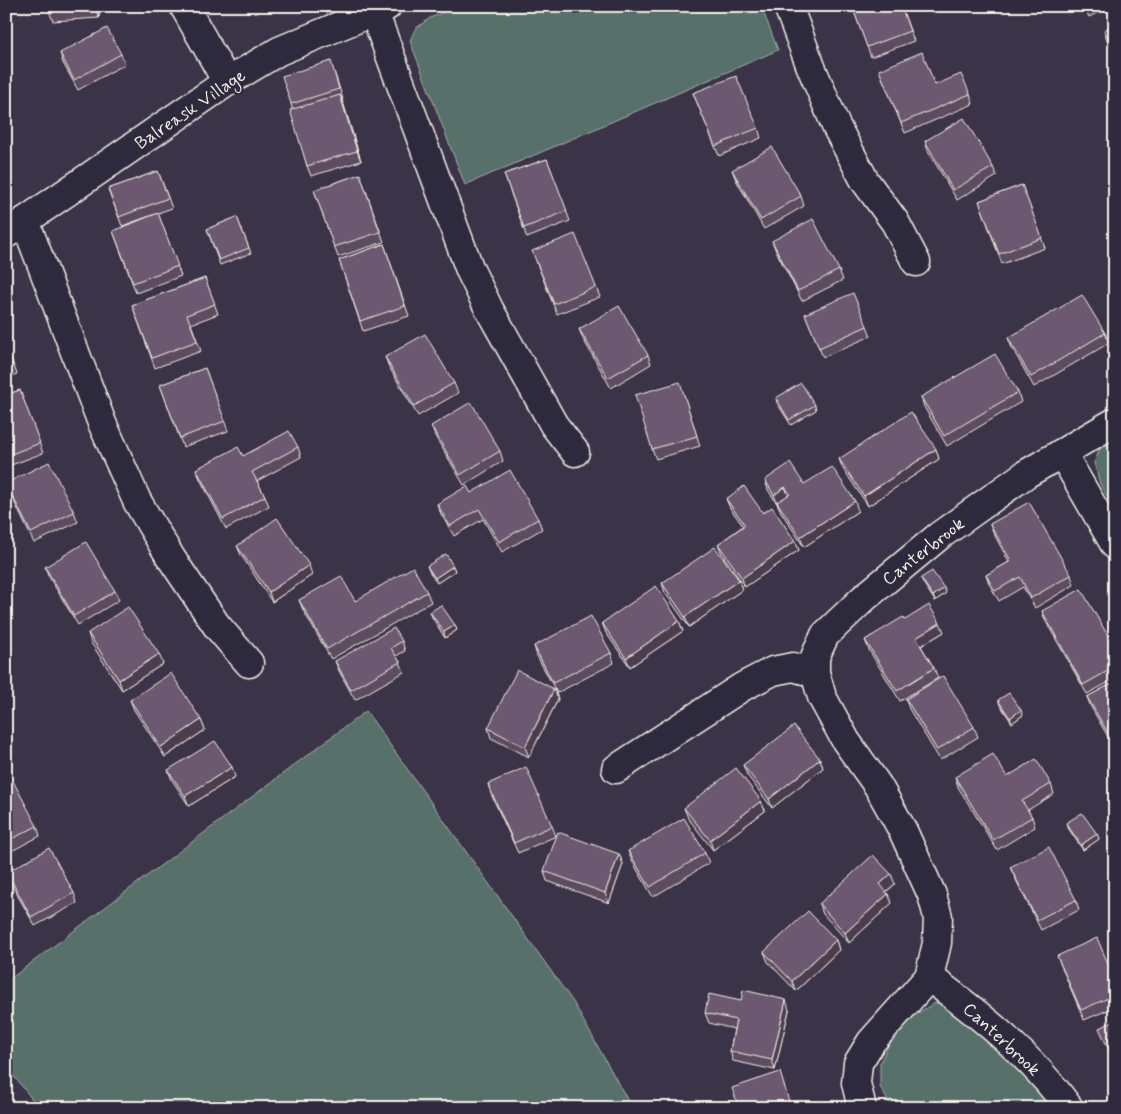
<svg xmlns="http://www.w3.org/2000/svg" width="1121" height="1114" viewBox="0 0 1121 1114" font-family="Mynerve,sans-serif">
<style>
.green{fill:#586f6a;stroke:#a6b0a9}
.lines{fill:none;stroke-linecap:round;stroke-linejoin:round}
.street-casing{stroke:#f4f1e8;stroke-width:31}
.street{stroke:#2f2a3d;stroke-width:28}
.wall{fill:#5d4c60;stroke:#f4f1e8}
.shaded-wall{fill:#4c3e4e;stroke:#f4f1e8}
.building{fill:#6c5870;stroke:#f4f1e8}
.labels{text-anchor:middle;stroke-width:4;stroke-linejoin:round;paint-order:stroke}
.street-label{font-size:18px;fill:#f4f1e8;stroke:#2f2a3d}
</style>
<rect width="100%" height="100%" fill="#3b3347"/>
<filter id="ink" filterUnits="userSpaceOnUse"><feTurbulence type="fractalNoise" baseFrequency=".02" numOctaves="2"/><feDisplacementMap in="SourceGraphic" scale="10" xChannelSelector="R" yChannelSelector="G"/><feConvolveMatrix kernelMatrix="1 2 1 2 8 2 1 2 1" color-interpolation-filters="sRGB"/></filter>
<g filter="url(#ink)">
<g class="green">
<polygon points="458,6 761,6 778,50 465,185 410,41 415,29 430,18"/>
<polygon points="1115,435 1115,510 1100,484 1094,463 1103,442"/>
<polygon points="366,711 573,1002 632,1108 39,1108 6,1066 6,982"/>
<polygon points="935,1003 945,1004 995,1039 1033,1084 1050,1108 892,1108 880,1087 880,1063 891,1039 907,1019"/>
</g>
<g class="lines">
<defs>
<g id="street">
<polyline points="184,6 227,82"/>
<polyline points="788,6 811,67 836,126 865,181 895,222 916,262"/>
<polyline points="374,12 470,270 489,309 554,425 575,452"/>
<polyline points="25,221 102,423 137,501 171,558 217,626 249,663"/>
<polyline points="6,234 227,82 279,51 387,6"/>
<polyline points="1062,453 1115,545"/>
<polyline points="616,769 742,687 773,671 793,667 815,673"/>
<path d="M929 977C981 1016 1031 1055 1069 1108"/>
<polyline points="862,1108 856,1083 858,1063 871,1042 929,977 937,943 938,917 932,895 903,831 878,786 846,741 822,697 815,673 815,657 825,635 864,598 939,536 1026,474 1115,422"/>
</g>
</defs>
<use href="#street" class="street-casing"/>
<use href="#street" class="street"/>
</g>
<g class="wall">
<polygon points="49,6 99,6 99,18 53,21 49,11"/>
<polygon points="852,6 901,6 914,41 871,57"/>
<polygon points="1084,6 1111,6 1089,17"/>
<polygon points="1115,24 1115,53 1107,40 1104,30"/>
<polygon points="60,53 121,54 125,64 78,90 63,63"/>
<polygon points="879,70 970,94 973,104 905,133"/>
<polygon points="334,71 343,99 342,100 361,161 311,176 307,166 291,104"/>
<polygon points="693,93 758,128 761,138 719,156"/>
<polygon points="925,141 993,167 997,176 957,200 928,151"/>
<polygon points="547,159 570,221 527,238 504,174"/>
<polygon points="732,170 801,196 804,206 764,229 736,180"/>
<polygon points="158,171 172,208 122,226 108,189"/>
<polygon points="360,174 384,242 338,257 314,190"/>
<polygon points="1022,185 1045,248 1002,264 979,201"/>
<polygon points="158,213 181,276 136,293 113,231"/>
<polygon points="237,217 251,253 220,265 207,229"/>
<polygon points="772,241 839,270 843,280 802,301 776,251"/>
<polygon points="384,244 409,316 363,331 339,260"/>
<polygon points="536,261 596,287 600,297 557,314"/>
<polygon points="205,278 218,314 191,324 201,351 155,368 132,305"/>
<polygon points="805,314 867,326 871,336 823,357"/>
<polygon points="579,329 648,355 651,364 611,388 583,339"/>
<polygon points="1105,333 1109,343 1034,387 1012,348 1008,338"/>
<polygon points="6,346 17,374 6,378"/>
<polygon points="385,357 454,383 458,393 418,416 389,367"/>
<polygon points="205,368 228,431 183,447 160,385"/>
<polygon points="20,390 43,453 6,467 6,395"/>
<polygon points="683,392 700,446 656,459 652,449"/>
<polygon points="1018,392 1021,402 947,446 924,407 921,397"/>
<polygon points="776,398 815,405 816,410 791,425 777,403"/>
<polygon points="431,426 500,451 503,461 464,485 435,436"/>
<polygon points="298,447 301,457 257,481 265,496 269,506 226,529 200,479 196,469 243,456"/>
<polygon points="936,449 939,459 868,506 843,469 839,459"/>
<polygon points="765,480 804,484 858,511 804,547 781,512 778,505 768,490"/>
<polygon points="6,484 74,512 78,522 34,543 10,493"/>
<polygon points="471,493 538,519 542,529 502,552 483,519 454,536 441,514 437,504"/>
<polygon points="726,499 763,513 795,541 799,550 745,587 722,554 718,544 743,526 730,508"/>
<polygon points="990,524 1071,575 1074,585 1035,608 1023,587 999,601 989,584 986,575 1009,562 994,534"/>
<polygon points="237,546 312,575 272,602 241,555"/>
<polygon points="427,566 453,566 455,571 437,583 429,571"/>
<polygon points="45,567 115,591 119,600 78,625 49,577"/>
<polygon points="921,578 946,593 935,601 923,583"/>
<polygon points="739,580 742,590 689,627 665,593 662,583"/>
<polygon points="427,592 431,602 331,659 303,610 299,600 355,601"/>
<polygon points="1042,611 1115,648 1115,679 1087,694 1045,620"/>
<polygon points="430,612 455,625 457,630 445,638 432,617"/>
<polygon points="905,620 944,632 921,646 934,668 938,678 900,701 869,650 865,640"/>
<polygon points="679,621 683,631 630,667 606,633 602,623"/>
<polygon points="88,633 163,664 122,690 91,643"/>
<polygon points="402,641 405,651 396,656 400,662 404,672 355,700 339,671 335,661"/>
<polygon points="534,646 611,653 614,663 557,693 537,656"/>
<polygon points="1115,682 1115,749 1091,707 1087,697"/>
<polygon points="554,689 558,699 529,757 491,738 488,728"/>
<polygon points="906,699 974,727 978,737 940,760 909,709"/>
<polygon points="130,700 201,720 205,730 165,757 134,710"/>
<polygon points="998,700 1023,715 1012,723 1000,705"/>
<polygon points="820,759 823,768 772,808 747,775 743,765"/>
<polygon points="168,770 235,777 189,806 172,780"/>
<polygon points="955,777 1051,784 1054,794 1028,810 1032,817 1035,827 997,850 958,787"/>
<polygon points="488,784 552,826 556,836 518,853 491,794"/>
<polygon points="6,785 37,826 40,836 6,854"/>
<polygon points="761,801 765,811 713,850 688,818 684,808"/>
<polygon points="1066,823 1097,834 1099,839 1083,850 1068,828"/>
<polygon points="628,851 705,853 709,863 653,897 632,861"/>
<polygon points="619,854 623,864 609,903 547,881 544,871"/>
<polygon points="1010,867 1076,900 1079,910 1041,930 1014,876"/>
<polygon points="7,872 74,893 77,903 35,926 10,882"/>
<polygon points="895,884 886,892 892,903 849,943 823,914 819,904"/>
<polygon points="836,940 839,950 796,991 768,962 764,952"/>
<polygon points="1057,956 1115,980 1115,1007 1084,1020"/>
<polygon points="741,1001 789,1010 775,1070 733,1061 730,1051 734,1029 709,1023 705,1013"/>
</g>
<g class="shaded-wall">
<polygon points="96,6 99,6 99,18 96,9"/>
<polygon points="340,95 344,105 361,161 357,151"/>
<polygon points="936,449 939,459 868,506 864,496"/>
<polygon points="785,487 789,497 777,502 778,505 774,495"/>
<polygon points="855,501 858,511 804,547 800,537"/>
<polygon points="795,541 799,550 745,587 742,578"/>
<polygon points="309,565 312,575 272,602 269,592"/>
<polygon points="453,566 455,571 437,583 435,578"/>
<polygon points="739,580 742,590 689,627 685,617"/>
<polygon points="944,588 946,593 935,601 933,596"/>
<polygon points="679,621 683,631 630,667 626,658"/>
<polygon points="940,623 944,632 919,647 916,638"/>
<polygon points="455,625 457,630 445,638 444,632"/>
<polygon points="159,654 163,664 122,690 119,680"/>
<polygon points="554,689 558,699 529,757 525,747"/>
<polygon points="1021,710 1023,715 1012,723 1010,718"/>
<polygon points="201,720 205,730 165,757 161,747"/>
<polygon points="820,759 823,768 772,808 769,799"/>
<polygon points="232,767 235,777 189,806 185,796"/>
<polygon points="761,801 765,811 713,850 710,840"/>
<polygon points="1097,834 1099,839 1083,850 1081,845"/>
<polygon points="619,854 623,864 609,903 605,893"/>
<polygon points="891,874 895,884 883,894 880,884"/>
<polygon points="888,894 892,903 849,943 845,933"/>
<polygon points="836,940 839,950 796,991 792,981"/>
<polygon points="786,1000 789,1010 775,1070 772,1060"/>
</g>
<g class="building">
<polygon points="49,6 96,6 96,9 49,11"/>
<polygon points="852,6 901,6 910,31 867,47"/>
<polygon points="1115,24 1115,49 1104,30"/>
<polygon points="107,28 121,54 74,80 60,53"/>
<polygon points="922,52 935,85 961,74 970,94 901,123 879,70"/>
<polygon points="331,61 339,89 291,104 282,76"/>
<polygon points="736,76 758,128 715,146 693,93"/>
<polygon points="340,95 357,151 307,166 290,110"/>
<polygon points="964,118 993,167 953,190 925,141"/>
<polygon points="772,147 801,196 761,220 732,170"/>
<polygon points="547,159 567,211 524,228 504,174"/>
<polygon points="158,171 168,198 119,217 108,189"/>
<polygon points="360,174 380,232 334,247 314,190"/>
<polygon points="1022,185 1042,238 999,254 979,201"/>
<polygon points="158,213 178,266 133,283 113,231"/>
<polygon points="237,217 249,248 219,260 207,229"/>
<polygon points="813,219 839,270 798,291 772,241"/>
<polygon points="575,234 596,287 554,304 532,251"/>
<polygon points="384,244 405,306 360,321 339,260"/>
<polygon points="205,278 215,304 187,315 197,341 152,358 132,305"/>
<polygon points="1115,282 1115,292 1112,283"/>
<polygon points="853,293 867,326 819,348 805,314"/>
<polygon points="1082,295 1105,333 1031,377 1008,338"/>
<polygon points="619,306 648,355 608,378 579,329"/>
<polygon points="425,334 454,383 414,406 385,357"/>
<polygon points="6,346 13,364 6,367"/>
<polygon points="995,354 1018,392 944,436 921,397"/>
<polygon points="205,368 225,421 180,438 160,385"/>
<polygon points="680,382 697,436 652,449 635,395"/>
<polygon points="801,383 815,405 789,420 776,398"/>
<polygon points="20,390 40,443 6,456 6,395"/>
<polygon points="471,402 500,451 460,475 431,426"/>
<polygon points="911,412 936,449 864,496 839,459"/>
<polygon points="289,431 298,447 252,472 265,496 223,519 196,469 238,447 243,456"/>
<polygon points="49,462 74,512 31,533 6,483"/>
<polygon points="790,463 804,484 832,467 855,501 800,537 777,502 790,494 785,487 774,495 765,480"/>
<polygon points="510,470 538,519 499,542 479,509 450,526 437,504 467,486 471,493"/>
<polygon points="744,486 763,513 772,507 795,541 742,578 718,544 745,525 726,499"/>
<polygon points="1029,502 1071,575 1031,598 1020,577 995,591 986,575 1011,561 990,524"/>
<polygon points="277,518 309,565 269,592 237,546"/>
<polygon points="86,542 115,591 74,616 45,567"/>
<polygon points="715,547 739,580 685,617 662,583"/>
<polygon points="446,554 453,566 435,578 427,566"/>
<polygon points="413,567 427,592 327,649 299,600 341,576 355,601"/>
<polygon points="932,571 944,588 933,596 921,578"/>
<polygon points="656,586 679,621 626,658 602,623"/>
<polygon points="1081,589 1115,648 1115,667 1083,685 1042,611"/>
<polygon points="441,605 455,625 444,632 430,612"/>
<polygon points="929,605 940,623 916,638 934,668 897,691 865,640 903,617 905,620"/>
<polygon points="128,607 159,654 119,680 88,633"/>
<polygon points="591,616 611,653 553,683 534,646"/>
<polygon points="394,628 402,641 391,648 400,662 351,690 335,661"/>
<polygon points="517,670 554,689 525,747 488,728"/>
<polygon points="171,673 201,720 161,747 130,700"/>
<polygon points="943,676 974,727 937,750 906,699"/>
<polygon points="1115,682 1115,745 1087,697"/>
<polygon points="1009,693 1021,710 1010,718 998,700"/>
<polygon points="794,726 820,759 769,799 743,765"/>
<polygon points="215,741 232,767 185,796 168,770"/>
<polygon points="993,754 1007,777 1036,759 1051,784 1022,801 1032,817 993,840 955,777"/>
<polygon points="526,767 552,826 514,843 488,784"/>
<polygon points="736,768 761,801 710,840 684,808"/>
<polygon points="13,781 37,826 6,842 6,785"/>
<polygon points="1082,813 1097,834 1081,845 1066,823"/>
<polygon points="684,818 705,853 650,887 628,851"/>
<polygon points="558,832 619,854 605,893 544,871"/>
<polygon points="1049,847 1076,900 1037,920 1010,867"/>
<polygon points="49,848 74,893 31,917 7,872"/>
<polygon points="873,855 891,874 880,884 888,894 845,933 819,904"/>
<polygon points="808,911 836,940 792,981 764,952"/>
<polygon points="1097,938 1115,980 1115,995 1081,1010 1057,956"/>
<polygon points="743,990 786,1000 772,1060 730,1051 736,1020 705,1013 709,994 741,1001"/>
<polygon points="1115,1021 1115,1064 1099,1028"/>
<polygon points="780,1072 791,1108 739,1108 732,1088"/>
</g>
</g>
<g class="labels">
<g class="street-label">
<text transform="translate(190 109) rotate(-34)" y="6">Balreask Village</text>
<text transform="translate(923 551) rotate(-38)" y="6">Canterbrook</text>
<text transform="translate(1002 1039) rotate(43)" y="6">Canterbrook</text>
</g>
</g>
<rect width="1121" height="1114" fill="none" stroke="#2f2a3d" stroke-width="25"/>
<rect x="12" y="12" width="1096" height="1089" fill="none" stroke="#f4f1e8" stroke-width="2" filter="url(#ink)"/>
</svg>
